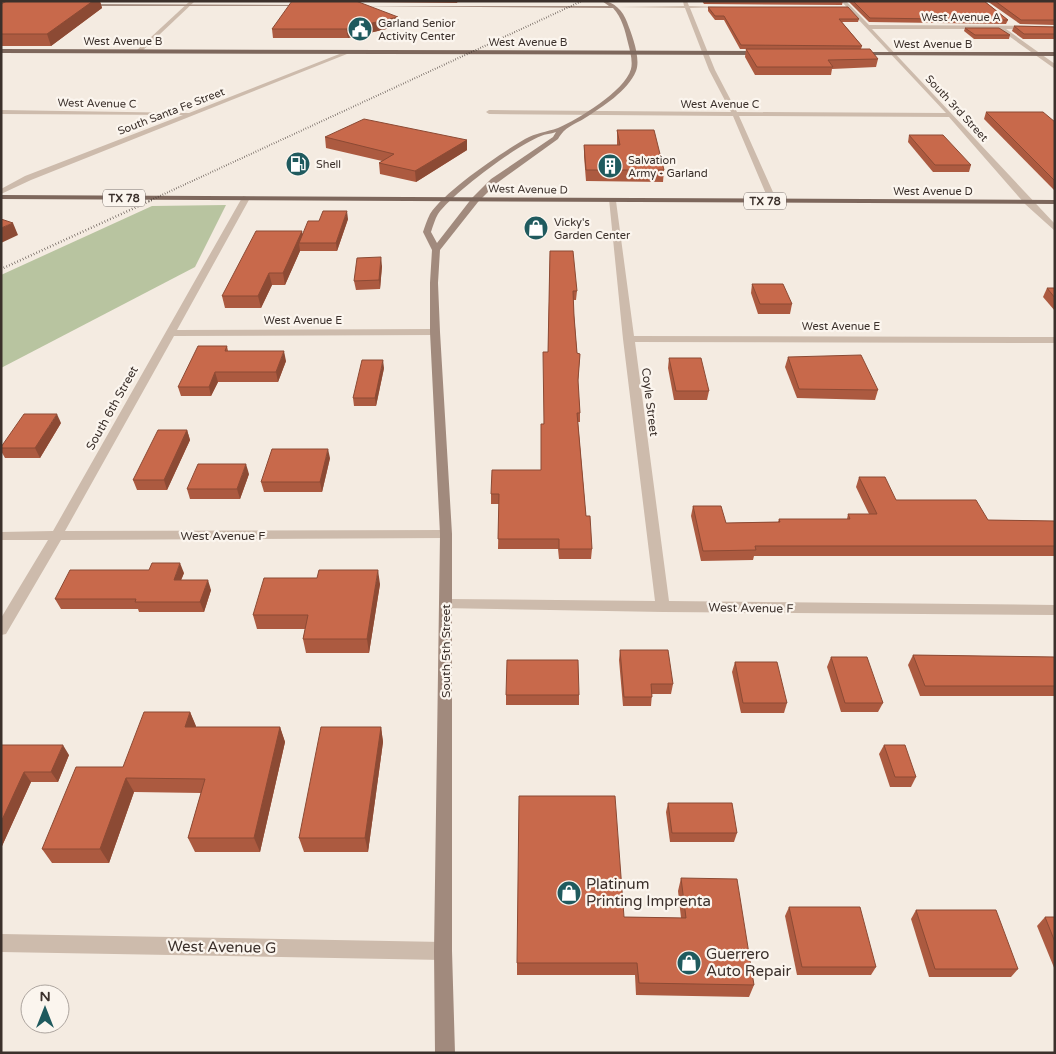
<svg xmlns="http://www.w3.org/2000/svg" width="1056" height="1054" viewBox="0 0 1056 1054" font-family="'Varela Round',sans-serif">
<style>
.green{fill:#b8c4a0}
.lines{fill:none;stroke-linecap:round;stroke-linejoin:round}
.street{fill:#cdbbac;fill-rule:evenodd}
.secondary{fill:#a18a7d;fill-rule:evenodd}
.primary{fill:#7d675c;fill-rule:evenodd}
.rail-far1{stroke:#3b302b;stroke-width:2;stroke-dasharray:0.5 2;stroke-linecap:butt}
.rail{stroke:#3b302b;stroke-width:2.5;stroke-dasharray:0.5 2.5;stroke-linecap:butt}
.wall{fill:#ac5a40}
.shaded-wall{fill:#8c4a34}
.building{fill:#c8694b;stroke:#8c4a34}
.labels{text-anchor:middle;stroke-width:4.5;stroke-linejoin:round;paint-order:stroke}
.far-street-label{font-size:11px;fill:#3b302b;stroke:#fbf5ee}
.far-poi-label{font-size:11px;fill:#3b302b;stroke:#fbf5ee;text-anchor:start}
.shield{fill:#fbf5ee;stroke:#756b66;stroke-width:1}
.shield-label{font-size:11px;font-weight:bold;fill:#3b302b}
.street-label{font-size:12px;fill:#3b302b;stroke:#fbf5ee}
.near-poi-label{font-size:15px;fill:#3b302b;stroke:#fbf5ee;text-anchor:start}
.near-street-label{font-size:15px;fill:#3b302b;stroke:#fbf5ee}
</style>
<rect width="100%" height="100%" fill="#f4ebe1"/>
<polygon class="green" points="226,205 195,267 1,368 1,275 152,206"/>
<g class="lines">
<g class="street">
<polygon points="190,1 195,1 140,53 136,53 136,51"/>
<polygon points="683,1 687,1 689,6 726,7 690,8 715,70 737,112 946,113 841,1 846,1 869,25 1055,26 1055,30 1006,29 1055,64 1055,69 999,29 872,29 1055,224 1055,231 1025,204 949,117 739,116 777,201 773,203 769,201 733,116 489,114 486,112 489,110 731,112 709,70 685,8 614,7 684,6"/>
<polygon points="347,51 352,52 31,180 1,194 1,189 25,176 183,115 1,114 1,110 189,113"/>
<polygon points="243,196 250,198 177,330 435,329 440,332 435,335 174,336 65,531 446,530 452,534 446,538 61,540 6,634 1,635 1,618 48,540 1,540 1,532 53,531"/>
<polygon points="609,199 616,201 634,336 1055,337 1055,343 635,342 669,601 1055,605 1055,615 663,612 441,608 439,604 441,600 446,599 655,601 623,339"/>
<polygon points="1,934 443,942 450,944 452,951 450,958 443,960 1,952"/>
</g>
<g class="secondary">
<path d="M602 1C614 1 623 11 627 22 632 35 641 58 636 71 628 91 602 107 585 118 572 126 566 126 558 139L497 183 478 202 440 250 438 283 440 332 452 534V951L455 1053H435L434 951 440 534 430 332V283L432 250 423 232C425 226 427 220 430 214 445 191 501 153 525 139 536 133 546 132 558 128 577 120 625 91 631 69 633 61 630 51 628 43 625 30 622 18 613 8L351 6H609ZM556 132 553 137 491 179 472 198 437 243 431 232C433 226 435 219 438 214 453 193 517 145 541 136 545 134 551 134 556 132Z"/>
<polygon points="83,4 305,5 307,6 85,6"/>
</g>
<g class="primary">
<polygon points="1,49 761,51 764,53 761,55 1,53"/>
<polygon points="859,52 1055,52 1055,56 857,55"/>
<polygon points="1,195 1055,200 1055,204 1,199"/>
</g>
<polyline class="rail-far1" points="149,201 582,1"/>
<polyline class="rail" points="1,269 152,200"/>
</g>
<g class="wall">
<polygon points="1,1 111,1 109,2 100,2 102,8 51,46 1,46"/>
<polygon points="370,1 458,1 457,3 370,2"/>
<polygon points="702,1 843,1 842,5 704,4"/>
<polygon points="848,1 984,1 1008,20 1006,24 869,22"/>
<polygon points="987,1 1055,1 1055,25 1020,24"/>
<polygon points="708,7 859,19 858,22 842,22 862,46 861,49 878,59 876,67 832,69 831,75 755,75 745,57 746,49 740,49 724,20 715,20 708,11"/>
<polygon points="398,17 399,26 348,38 273,38 272,29"/>
<polygon points="1014,26 1055,27 1055,39 1023,39 1012,31"/>
<polygon points="965,28 1010,35 1009,39 974,39 964,31"/>
<polygon points="986,112 1055,122 1055,191 984,119"/>
<polygon points="617,130 664,170 663,182 586,181 584,156 584,145 617,145"/>
<polygon points="909,135 971,165 969,172 933,172 908,142"/>
<polygon points="325,137 467,140 467,150 416,182 380,174 379,163 382,161 326,148"/>
<polygon points="348,219 337,251 300,251 285,285 272,285 261,308 225,308 222,296 302,231 302,234 319,221"/>
<polygon points="550,251 577,291 576,300 573,300 577,353 580,354 578,383 580,413 580,422 578,422 586,516 592,549 591,559 559,559 558,549 498,549 499,504 491,504 491,494 541,470 548,352"/>
<polygon points="382,266 380,289 356,290 354,281"/>
<polygon points="752,284 792,304 790,314 758,314 751,293"/>
<polygon points="1047,288 1055,288 1055,311 1043,297"/>
<polygon points="227,346 228,351 286,361 278,382 218,382 211,396 181,396 178,387"/>
<polygon points="788,357 878,390 875,400 797,398 785,367"/>
<polygon points="669,358 709,391 707,400 674,400 668,368"/>
<polygon points="384,368 376,406 354,406 353,398"/>
<polygon points="61,423 40,458 5,458 1,451 1,447"/>
<polygon points="187,430 190,440 167,490 137,490 133,480"/>
<polygon points="330,458 322,492 264,492 261,482"/>
<polygon points="249,474 240,499 190,499 187,489"/>
<polygon points="859,477 896,500 988,520 1055,521 1055,556 754,556 753,560 701,561 691,516 693,506 726,523 778,522 779,519 847,519 848,514 869,514 856,487"/>
<polygon points="184,573 181,580 211,590 204,612 139,612 138,609 61,609 55,599"/>
<polygon points="380,584 369,653 306,653 303,639 305,629 257,629 253,615"/>
<polygon points="620,650 673,684 671,694 652,694 651,706 623,706 619,660"/>
<polygon points="913,655 1055,657 1055,696 920,696 908,665"/>
<polygon points="831,657 883,703 878,712 841,712 827,667"/>
<polygon points="735,662 787,703 784,713 741,713 732,672"/>
<rect x="506" y="695" width="73" height="10"/>
<polygon points="190,712 196,727 280,727 285,742 260,852 195,852 188,838 201,793 134,792 109,863 52,863 42,849 123,767"/>
<polygon points="381,727 383,742 368,852 304,852 299,838"/>
<polygon points="1,745 69,755 58,782 31,782 2,846 1,846"/>
<polygon points="884,745 916,777 911,787 890,787 879,754"/>
<polygon points="668,803 737,833 734,842 670,842 666,812"/>
<polygon points="681,878 754,985 749,997 636,995 635,975 517,975 517,963 624,917 681,918 678,891"/>
<polygon points="789,907 876,967 871,975 797,975 785,916"/>
<polygon points="916,910 1018,969 1011,977 929,977 911,919"/>
<polygon points="1045,917 1055,917 1055,970 1037,926"/>
</g>
<g class="shaded-wall">
<polygon points="93,1 100,1 102,8 51,46 47,34"/>
<polygon points="398,17 399,26 348,38 346,29"/>
<polygon points="467,140 467,150 416,182 415,171"/>
<polygon points="347,211 348,219 337,251 336,243"/>
<polygon points="13,223 18,235 1,243 1,228"/>
<polygon points="302,231 304,243 299,243 300,251 285,285 283,273"/>
<polygon points="381,257 382,266 380,289 379,280"/>
<polygon points="269,273 272,285 261,308 258,296"/>
<polygon points="284,351 286,361 278,382 276,372"/>
<polygon points="383,360 384,368 376,406 375,398"/>
<polygon points="215,372 218,382 211,396 209,387"/>
<polygon points="57,414 61,423 40,458 35,448"/>
<polygon points="187,430 190,440 167,490 164,480"/>
<polygon points="328,449 330,458 322,492 320,482"/>
<polygon points="246,464 249,474 240,499 237,489"/>
<polygon points="180,563 184,573 177,590 174,580"/>
<polygon points="378,570 380,584 369,653 367,639"/>
<polygon points="208,580 211,590 204,612 200,602"/>
<polygon points="190,712 196,726 192,742 185,727"/>
<polygon points="280,727 285,742 260,852 254,838"/>
<polygon points="381,727 383,742 368,852 365,838"/>
<polygon points="63,745 69,755 58,782 51,772"/>
<polygon points="24,772 31,782 2,846 1,845 1,822"/>
<polygon points="126,778 134,792 109,863 100,849"/>
</g>
<g class="building">
<polygon points="7,1 93,1 47,34 1,34 1,4"/>
<polygon points="292,1 356,1 398,17 346,29 272,29"/>
<polygon points="853,1 984,1 1008,20 870,18"/>
<polygon points="995,1 1055,1 1055,20 1021,20"/>
<polygon points="708,7 848,7 859,19 839,19 862,46 741,45 724,16 715,16"/>
<polygon points="1014,26 1055,27 1055,34 1024,34"/>
<polygon points="965,28 999,28 1010,35 975,35"/>
<polygon points="746,49 870,49 878,59 828,60 833,67 757,67"/>
<polygon points="986,112 1043,112 1055,122 1055,181"/>
<polygon points="364,119 467,140 415,171 379,163 394,154 325,137"/>
<polygon points="617,130 654,130 664,170 586,170 584,145 620,145"/>
<polygon points="909,135 943,135 971,165 935,165"/>
<polygon points="323,211 347,211 336,243 299,243 308,221 319,221"/>
<polygon points="1,219 13,223 1,228"/>
<polygon points="256,231 302,231 283,273 269,273 258,296 222,296"/>
<polygon points="550,251 573,251 577,291 573,291 574,316 577,353 580,354 578,380 580,413 577,413 586,516 590,516 592,549 559,549 559,539 498,539 499,494 491,494 492,470 541,470 541,424 544,424 543,352 548,352"/>
<polygon points="381,257 379,280 354,281 357,258"/>
<polygon points="752,284 783,284 792,304 760,304"/>
<polygon points="1047,288 1055,288 1055,298"/>
<polygon points="198,346 227,346 225,351 284,351 276,372 215,372 209,387 178,387"/>
<polygon points="861,355 878,390 799,389 788,357"/>
<polygon points="669,358 701,358 709,391 676,391"/>
<polygon points="362,360 383,360 375,398 353,398"/>
<polygon points="24,414 57,414 35,448 1,448 1,447"/>
<polygon points="158,430 187,430 164,480 133,480"/>
<polygon points="272,449 328,449 320,482 261,482"/>
<polygon points="198,464 246,464 237,489 187,489"/>
<polygon points="859,477 885,477 896,500 976,500 988,520 1055,521 1055,546 755,546 756,550 703,551 693,506 721,506 726,523 780,522 779,519 850,519 848,514 877,514"/>
<polygon points="152,563 180,563 174,580 208,580 200,602 135,602 136,599 55,599 70,570 149,570"/>
<polygon points="319,570 378,570 367,639 303,639 308,615 253,615 264,578 317,578"/>
<polygon points="620,650 668,650 673,684 651,684 652,697 624,697"/>
<polygon points="913,655 1055,657 1055,686 925,686"/>
<polygon points="831,657 867,657 883,703 845,703"/>
<polygon points="507,660 578,660 579,695 506,695"/>
<polygon points="735,662 777,662 787,703 743,703"/>
<polygon points="144,712 190,712 185,727 280,727 254,838 188,838 205,779 126,778 100,849 42,849 76,767 123,767"/>
<polygon points="321,727 381,727 365,838 299,838"/>
<polygon points="1,745 63,745 51,772 24,772 1,822"/>
<polygon points="884,745 905,745 916,777 895,777"/>
<polygon points="519,796 615,796 624,917 686,918 681,878 737,879 754,985 639,983 637,963 517,963"/>
<polygon points="668,803 732,803 737,833 672,833"/>
<polygon points="789,907 860,907 876,967 802,967"/>
<polygon points="916,910 996,910 1018,969 935,969"/>
<polygon points="1045,917 1055,917 1055,942"/>
</g>
<defs>
<symbol id="civic-disc" viewBox="-11 -11 22 22"><circle r="9.5" fill="#1f5a5e" stroke="#fbf5ee"/><path d="M-.6-6.5H3V-4.5H.6V-3L4-1V1h2V6H-6V1h2V-1L-.6-3ZM-1.2 2.5V6h2.4V2.5Z" fill="#fff"/></symbol>
<symbol id="fuel-disc" viewBox="-11 -11 22 22"><circle r="9.5" fill="#1f5a5e" stroke="#fbf5ee"/><path d="M-5.5-6h7V0h2V4h1.3V-2.5L3-4.5l.8-.8L6-3V5H2.5V1h-1V6h-7ZM-4.2-4.7v3.2H.2V-4.7Z" fill="#fff"/></symbol>
<symbol id="building-disc" viewBox="-11 -11 22 22"><circle r="9.5" fill="#1f5a5e" stroke="#fbf5ee"/><path d="M-4-6H4V6H1V3H-1V6H-4ZM-2.5-4.3h1.7v1.8h-1.7ZM.8-4.3h1.7v1.8H.8ZM-2.5-1h1.7V.8h-1.7ZM.8-1h1.7V.8H.8Z" fill="#fff"/></symbol>
<symbol id="shop-disc" viewBox="-11 -11 22 22"><circle r="9.5" fill="#1f5a5e" stroke="#fbf5ee"/><path d="M-5-2.5h2.3a2.7 3.5 0 0 1 5.4 0H5L5.5 6h-11ZM-1.5-2.5h3a1.5 2.3 0 0 0-3 0Z" fill="#fff"/></symbol>
</defs>
<g fill-rule="evenodd">
<use href="#civic-disc" x="346" y="15" width="28" height="28"/>
<use href="#fuel-disc" x="284" y="150" width="28" height="28"/>
<use href="#building-disc" x="596" y="152" width="28" height="28"/>
<use href="#shop-disc" x="522" y="214" width="28" height="28"/>
<use href="#shop-disc" x="555" y="879" width="28" height="28"/>
<use href="#shop-disc" x="675" y="949" width="28" height="28"/>
</g>
<g class="labels">
<g class="far-street-label">
<text x="961" y="21">West Avenue A</text>
<text x="123" y="45">West Avenue B</text>
<text x="528" y="46">West Avenue B</text>
<text x="933" y="48">West Avenue B</text>
<text transform="translate(97 103) rotate(1)" y="4">West Avenue C</text>
<text x="720" y="108">West Avenue C</text>
<text transform="translate(957 108) rotate(47)" y="4">South 3rd Street</text>
<text transform="translate(171 111) rotate(-21)" y="4">South Santa Fe Street</text>
<text transform="translate(528 189) rotate(1)" y="4">West Avenue D</text>
<text x="933" y="195">West Avenue D</text>
<text x="303" y="324">West Avenue E</text>
<text x="841" y="330">West Avenue E</text>
</g>
<g class="far-poi-label">
<text x="378" y="27">Garland Senior<tspan x="378" dy="13">Activity Center</tspan></text>
<text x="628" y="164">Salvation<tspan x="628" dy="13">Army - Garland</tspan></text>
<text x="316" y="168">Shell</text>
<text x="554" y="226">Vicky's<tspan x="554" dy="13">Garden Center</tspan></text>
</g>
<g class="shield">
<rect x="103" y="189.5" width="42" height="17" rx="4"/>
<rect x="744" y="192.5" width="42" height="17" rx="4"/>
</g>
<g class="shield-label">
<text x="124" y="202">TX 78</text>
<text x="765" y="205">TX 78</text>
</g>
<g class="street-label">
<text transform="translate(650 402) rotate(83)" y="4">Coyle Street</text>
<text transform="translate(112 408) rotate(-61)" y="4">South 6th Street</text>
<text x="223" y="540">West Avenue F</text>
<text transform="translate(751 608) rotate(1)" y="4">West Avenue F</text>
<text transform="translate(446 651) rotate(-90)" y="4">South 5th Street</text>
</g>
<g class="near-poi-label">
<text x="586" y="889">Platinum<tspan x="586" dy="17">Printing Imprenta</tspan></text>
<text x="706" y="959">Guerrero<tspan x="706" dy="17">Auto Repair</tspan></text>
</g>
<g class="near-street-label">
<text transform="translate(222 947) rotate(1)" y="5">West Avenue G</text>
</g>
</g>
<rect width="1056" height="1054" fill="none" stroke="#3b302b" stroke-width="5"/>
<g transform="translate(45 1009)"><circle r="24" fill="#fbf5ee" stroke="#aea6a0"/>
<path d="M0-4L9 19L0 12L-9 19Z" fill="#1f5a5e"/>
<text y="-8" font-size="14" font-weight="bold" text-anchor="middle" fill="#3b302b">N</text>
</g>
</svg>
